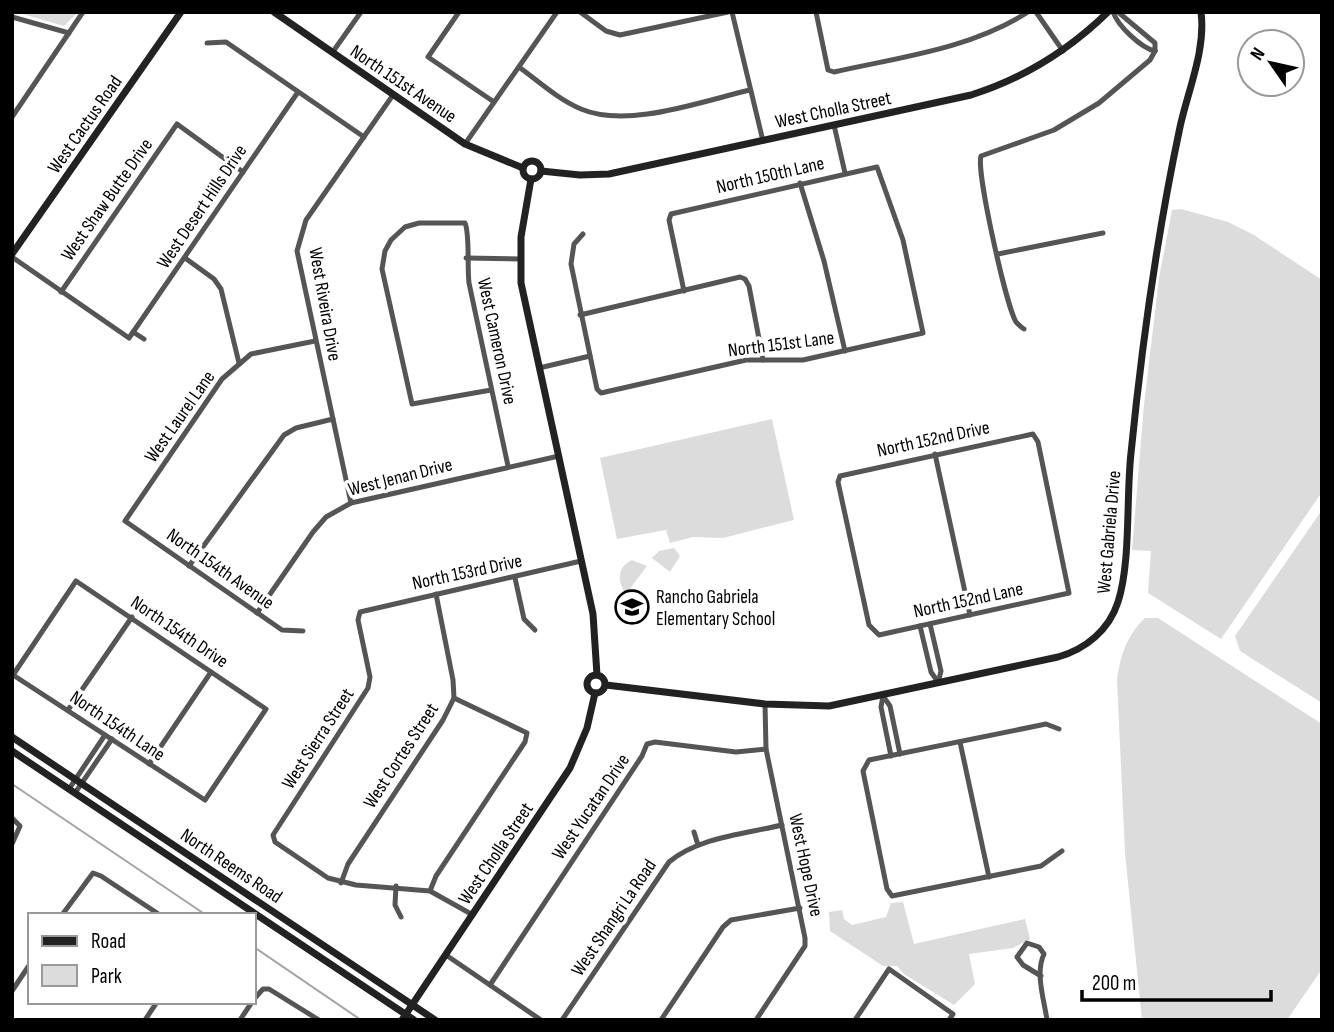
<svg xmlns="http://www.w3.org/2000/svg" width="1334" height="1032" viewBox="0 0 1334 1032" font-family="'Sofia Sans Condensed',sans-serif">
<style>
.green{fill:#dcdcdc}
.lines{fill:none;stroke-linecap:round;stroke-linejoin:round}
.stream{stroke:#a3a3a3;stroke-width:2}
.street{stroke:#555;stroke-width:5}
.secondary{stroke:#222;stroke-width:7}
.labels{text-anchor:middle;stroke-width:7;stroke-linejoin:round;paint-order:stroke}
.street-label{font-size:19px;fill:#000;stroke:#fff}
.poi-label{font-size:19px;fill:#000;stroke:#fff;text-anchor:start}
</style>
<rect width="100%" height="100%" fill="#fff"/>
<g class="green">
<polygon points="16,12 78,12 64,26"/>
<polygon points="1181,209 1228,222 1254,235 1322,280 1322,492 1221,639 1148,593 1151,551 1132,550 1144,405 1159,278 1172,210"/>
<polygon points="772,419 794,520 723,538 693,537 670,543 666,530 617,539 600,458"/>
<polygon points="1322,510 1322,703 1240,651 1235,636"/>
<polygon points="674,548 680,556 670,572 652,558 659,551"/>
<path d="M632 560 647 566 626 594C617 582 617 567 632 560Z"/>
<path d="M1145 618H1158L1322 724V969L1287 1020H1142L1125 853 1117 680C1120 656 1127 635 1145 618Z"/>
<polygon points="903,902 914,944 1025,919 1030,939 1013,948 969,954 975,984 954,1005 904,974 897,966 883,966 830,931 829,912 842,910 844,919 852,925 886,917 891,903"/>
</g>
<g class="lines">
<g class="stream">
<polyline points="12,784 206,915"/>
<polyline points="254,947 361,1020"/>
</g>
<g class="street">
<polyline points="459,12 428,57 494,102"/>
<polyline points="580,12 606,31 620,35 728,12"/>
<polyline points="732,12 763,141"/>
<path d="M816 12 828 70 834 72C900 57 970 49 1028 12"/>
<polyline points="1036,12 1063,51"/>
<path d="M1113 12C1118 26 1141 48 1155 51"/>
<polyline points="1118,12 1155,43 1155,51"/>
<polyline points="12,17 69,33"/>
<polyline points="207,43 226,42 364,137"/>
<polyline points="332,53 361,12"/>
<path d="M519 67C538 81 559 100 581 109 628 129 702 101 750 90"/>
<polyline points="12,117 83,12"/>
<polyline points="834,125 845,173"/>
<polyline points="465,144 557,12"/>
<polyline points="800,183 824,261 845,351"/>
<polyline points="583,234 574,244 571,264 597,389 601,393 746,360 803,360 923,333 903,240 877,167 671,214 669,220 684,291"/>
<polyline points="998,254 1103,233"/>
<polyline points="12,257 129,338 298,92"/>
<polyline points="185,258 214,279 221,289 239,363"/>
<polyline points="466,258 520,259"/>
<polyline points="61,292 177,124 243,172"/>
<polyline points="580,315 740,277 745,279 749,286 763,360"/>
<path d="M1024 329C1023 329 1016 322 1016 322 1006 305 976 171 981 156L1054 130 1099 103 1150 60 1155 51"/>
<polyline points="133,332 144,339"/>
<polyline points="539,368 590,356"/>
<path d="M491 390 412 404 382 269 385 251 391 240 405 227 419 223H465C470 234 467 268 469 283L508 466"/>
<polygon points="1033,434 1038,442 1069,593 879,635 869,625 838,482 840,476"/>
<polyline points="935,454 970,615"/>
<polyline points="351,503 297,251 306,220 393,95"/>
<polyline points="189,566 284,435 296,428 333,419"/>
<polyline points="515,578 524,619 535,630"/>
<polygon points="76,581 266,709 205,800 13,675"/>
<polyline points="257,613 313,532 326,517 351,503 559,456"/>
<polyline points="930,624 941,671 938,683"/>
<polyline points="920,626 931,672 938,682"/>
<polyline points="303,631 282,630 125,521 222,379 251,354 315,341"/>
<polyline points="883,696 890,706 900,754"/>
<polyline points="883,696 881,707 891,756"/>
<polyline points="68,710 132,617"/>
<polyline points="1059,729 1046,724 869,760 863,771 887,889 892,896 1041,866 1062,851"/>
<polyline points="960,742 989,877"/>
<polyline points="149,764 211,672"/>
<polyline points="69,789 105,735"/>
<polyline points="75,793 112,739"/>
<polyline points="12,818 20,826 12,844"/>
<polyline points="694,832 698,845"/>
<polyline points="341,883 348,864 443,720 454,698 453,680 436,594"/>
<polyline points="396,886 395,905 401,917"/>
<polyline points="430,891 436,876 525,742 527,733 454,698"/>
<polyline points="62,915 93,873 101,876 160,915"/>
<polyline points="473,915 430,891 356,885 328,878 275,842 273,835 368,688 370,677 358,620 360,612 581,561"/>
<polyline points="446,955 541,1020"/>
<path d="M1041 976 1023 965 1017 957 1027 943 1039 947 1044 954C1035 973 1044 999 1047 1020"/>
<polyline points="490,985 642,756 647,744 655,742 736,752 766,749"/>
<polyline points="12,991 30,964"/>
<polyline points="254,999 263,989 269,989 319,1020"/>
<polyline points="145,1020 157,1002"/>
<polyline points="240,1020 252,1002"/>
<path d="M562 1020 669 862C699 837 745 834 782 825"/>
<polyline points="661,1020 723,927 731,920 800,908"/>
<polyline points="756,1020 805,946 805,938 766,749 765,704"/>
<polyline points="855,1020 889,969 953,1014 949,1020"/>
</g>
<g class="secondary">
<polyline points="274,12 465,144 523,168"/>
<circle cx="532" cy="170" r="9"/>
<path d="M541 171 580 175 609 174 971 95C1025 78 1068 51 1108 12"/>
<polyline points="531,179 521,237 521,283 593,614 597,675"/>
<polyline points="12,254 181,12"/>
<circle cx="596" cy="684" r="9"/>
<path d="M606 685 765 704 829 706 1058 657C1086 649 1109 630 1118 602 1131 562 1126 497 1131 453 1142 343 1157 235 1180 127 1188 90 1206 50 1201 12"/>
<polyline points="12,737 435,1020"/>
<polyline points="12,751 414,1020"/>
<polyline points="402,1020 570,768 587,728 595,693"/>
</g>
</g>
<defs>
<symbol id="school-ring" viewBox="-11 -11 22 22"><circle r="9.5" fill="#fff" stroke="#000" stroke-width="1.5"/><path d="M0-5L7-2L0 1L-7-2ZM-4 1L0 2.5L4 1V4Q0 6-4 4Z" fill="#000"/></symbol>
</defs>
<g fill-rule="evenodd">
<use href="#school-ring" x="613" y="588" width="38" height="38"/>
</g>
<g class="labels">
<g class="street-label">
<text transform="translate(404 83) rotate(34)" y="7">North 151st Avenue</text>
<text transform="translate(833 109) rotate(-12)" y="7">West Cholla Street</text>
<text transform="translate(84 124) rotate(-55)" y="7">West Cactus Road</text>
<text transform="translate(770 174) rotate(-13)" y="7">North 150th Lane</text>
<text transform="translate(106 199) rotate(-55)" y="7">West Shaw Butte Drive</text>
<text transform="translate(201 206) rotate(-56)" y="7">West Desert Hills Drive</text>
<text transform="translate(326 304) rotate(80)" y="7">West Riveira Drive</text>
<text transform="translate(498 341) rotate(78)" y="7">West Cameron Drive</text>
<text transform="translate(781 343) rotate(-7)" y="7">North 151st Lane</text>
<text transform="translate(179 416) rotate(-55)" y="7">West Laurel Lane</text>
<text transform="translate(933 438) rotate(-12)" y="7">North 152nd Drive</text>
<text transform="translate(400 476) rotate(-14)" y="7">West Jenan Drive</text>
<text transform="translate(1108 532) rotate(-85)" y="7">West Gabriela Drive</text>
<text transform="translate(221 568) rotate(35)" y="7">North 154th Avenue</text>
<text transform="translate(467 571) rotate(-12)" y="7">North 153rd Drive</text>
<text transform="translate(968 599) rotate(-12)" y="7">North 152nd Lane</text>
<text transform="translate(180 631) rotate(34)" y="7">North 154th Drive</text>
<text transform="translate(118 725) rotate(34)" y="7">North 154th Lane</text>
<text transform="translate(317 738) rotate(-57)" y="7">West Sierra Street</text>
<text transform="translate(400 755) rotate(-57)" y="7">West Cortes Street</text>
<text transform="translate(590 806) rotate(-56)" y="7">West Yucatan Drive</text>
<text transform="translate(495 853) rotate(-56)" y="7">West Cholla Street</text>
<text transform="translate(232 865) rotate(34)" y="7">North Reems Road</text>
<text transform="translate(807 865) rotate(78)" y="7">West Hope Drive</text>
<text transform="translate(613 917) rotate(-56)" y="7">West Shangri La Road</text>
</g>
<g class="poi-label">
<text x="656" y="603">Rancho Gabriela<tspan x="656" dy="22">Elementary School</tspan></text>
</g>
</g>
<rect width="1334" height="1032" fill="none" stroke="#000000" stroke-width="28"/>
<rect x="28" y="913" width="228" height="91" fill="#ffffff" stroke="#999999" stroke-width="2"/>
<rect x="42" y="936" width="35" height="10" fill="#222222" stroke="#999999" stroke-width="2"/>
<text x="91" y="948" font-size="21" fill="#000000">Road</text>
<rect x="42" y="965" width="35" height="21" fill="#dcdcdc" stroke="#999999" stroke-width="2"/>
<text x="91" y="983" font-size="21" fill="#000000">Park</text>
<g transform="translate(1271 63) rotate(304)"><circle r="33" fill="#ffffff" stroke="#999999" stroke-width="2"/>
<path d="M0-5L12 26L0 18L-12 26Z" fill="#000000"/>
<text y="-10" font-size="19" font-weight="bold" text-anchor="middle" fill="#000000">N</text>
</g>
<path d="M1082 990v10h189v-10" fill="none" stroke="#000000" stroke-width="3.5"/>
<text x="1092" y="990" font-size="21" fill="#000000" stroke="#ffffff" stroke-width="5" paint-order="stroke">200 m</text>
</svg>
